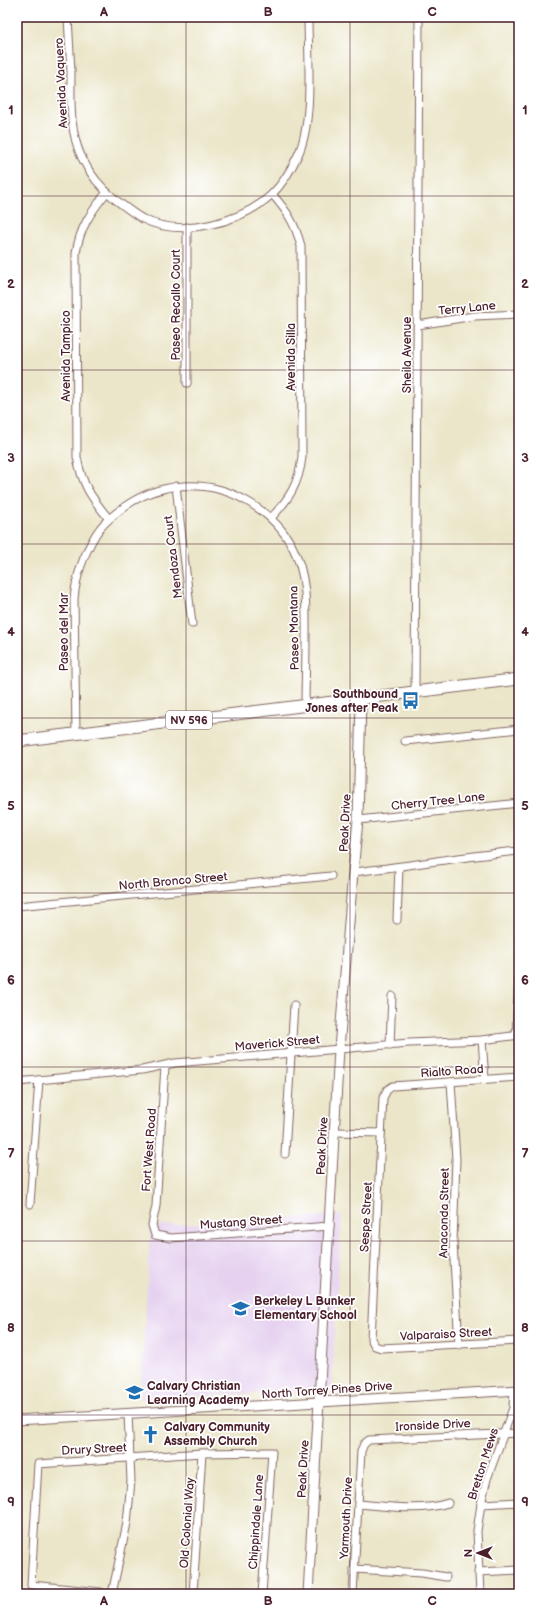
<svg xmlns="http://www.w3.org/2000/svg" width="536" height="1611" viewBox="0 0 536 1611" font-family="'Balsamiq Sans',sans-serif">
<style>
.built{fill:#e6d2f0}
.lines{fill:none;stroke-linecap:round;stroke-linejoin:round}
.street-casing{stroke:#826562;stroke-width:9}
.secondary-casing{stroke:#826562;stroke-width:11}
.primary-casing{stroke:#826562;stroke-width:13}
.street{stroke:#fff;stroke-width:7}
.secondary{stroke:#fff;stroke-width:9}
.primary{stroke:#fff;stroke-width:11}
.grid{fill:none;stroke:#4a1f2b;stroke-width:1;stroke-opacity:0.55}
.labels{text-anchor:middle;stroke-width:3.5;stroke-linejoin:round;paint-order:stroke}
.shield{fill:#fff;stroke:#80626b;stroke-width:1}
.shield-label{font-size:11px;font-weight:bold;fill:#4a1f2b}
.street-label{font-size:12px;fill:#4a1f2b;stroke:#fff}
.poi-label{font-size:12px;font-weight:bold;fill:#4a1f2b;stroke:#fff;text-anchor:start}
.neatline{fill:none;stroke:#4a1f2b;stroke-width:1.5}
.grid-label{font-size:13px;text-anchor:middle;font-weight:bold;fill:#4a1f2b}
</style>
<rect width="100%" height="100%" fill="#fff"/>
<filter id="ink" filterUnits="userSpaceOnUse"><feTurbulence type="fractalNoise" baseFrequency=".025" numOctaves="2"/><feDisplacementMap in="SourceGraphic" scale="8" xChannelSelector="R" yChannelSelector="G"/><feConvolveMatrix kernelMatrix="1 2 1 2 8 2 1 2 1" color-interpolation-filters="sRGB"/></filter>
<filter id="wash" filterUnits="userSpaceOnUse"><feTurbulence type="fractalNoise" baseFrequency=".012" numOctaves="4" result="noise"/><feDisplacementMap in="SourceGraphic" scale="16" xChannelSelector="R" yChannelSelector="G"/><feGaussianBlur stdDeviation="0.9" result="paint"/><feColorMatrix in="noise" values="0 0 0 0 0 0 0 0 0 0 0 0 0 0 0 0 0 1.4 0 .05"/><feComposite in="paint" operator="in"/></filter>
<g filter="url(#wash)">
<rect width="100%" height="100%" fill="#ebe6c9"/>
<polygon class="built" points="342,1215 331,1390 140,1399 151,1226"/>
</g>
<g filter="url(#ink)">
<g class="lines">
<defs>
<g id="street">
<path d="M68 17C69 35 70 53 71 72 71 101 69 131 82 158 90 175 101 188 116 200 125 207 134 214 143 219 181 238 241 223 271 195 283 184 291 170 298 155 314 121 308 56 308 17"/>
<path d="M107 192C91 212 80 227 76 253L77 457C82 485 91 497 109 519"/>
<polyline points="418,325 474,316 519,314"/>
<polyline points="187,383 187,227"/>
<polyline points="176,486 192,624"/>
<path d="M271 518C289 499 299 484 302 457L301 246C295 223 287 211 272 194"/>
<polyline points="415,692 419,17"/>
<path d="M76 734 74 599C76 575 84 554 96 534 102 524 111 517 120 510 157 481 209 477 250 503 268 514 283 528 293 548 308 577 306 611 306 643 306 664 305 685 305 706"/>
<polyline points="405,741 519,729"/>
<polyline points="358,820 519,803"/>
<path d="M353 872C409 866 463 856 519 851"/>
<polyline points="17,906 331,876"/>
<polyline points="397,920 399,867"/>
<polyline points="516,1036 519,976"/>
<polyline points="482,1040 485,1079"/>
<polyline points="390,1045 392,996"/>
<polyline points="165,1066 156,1206 152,1225 155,1235 171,1238 330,1226"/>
<polyline points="519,1077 393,1086 387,1090 383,1098 371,1339 375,1346 381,1348 519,1341"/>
<polyline points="17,1082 142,1070 175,1063 409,1043 482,1040 519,1035"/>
<polyline points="451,1082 456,1159 453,1243 459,1345"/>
<polyline points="335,1132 381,1133"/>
<polyline points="285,1154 294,1005"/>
<polyline points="30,1204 39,1080"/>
<path d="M358 1504C386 1506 421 1512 448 1503"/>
<polyline points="481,1504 519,1502"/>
<polyline points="354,1569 422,1573 446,1577"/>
<polyline points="478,1572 519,1570"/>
<polyline points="102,1594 101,1592 31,1585 38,1464 202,1453 272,1452 262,1594"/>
<polyline points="112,1594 127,1523 131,1481 128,1414"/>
<polyline points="193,1594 202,1453"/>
<polyline points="353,1594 361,1451 364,1444 369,1440 519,1433"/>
<polyline points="480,1594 477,1531 481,1504 487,1479 513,1408 514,1390"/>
</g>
<g id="secondary">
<polyline points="17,1420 519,1390"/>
<polyline points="308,1594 339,1049 353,872 358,820 361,699"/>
</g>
<polyline id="primary" points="17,741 519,679"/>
</defs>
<use href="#street" class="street-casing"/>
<use href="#secondary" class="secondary-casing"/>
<use href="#primary" class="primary-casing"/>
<use href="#street" class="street"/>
<use href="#secondary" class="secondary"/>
<use href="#primary" class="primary"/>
</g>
</g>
<path class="grid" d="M186 17V1594M350 17V1594M17 196H519M17 370H519M17 544H519M17 718H519M17 893H519M17 1067H519M17 1241H519M17 1415H519"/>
<defs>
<symbol id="bus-bare" viewBox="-9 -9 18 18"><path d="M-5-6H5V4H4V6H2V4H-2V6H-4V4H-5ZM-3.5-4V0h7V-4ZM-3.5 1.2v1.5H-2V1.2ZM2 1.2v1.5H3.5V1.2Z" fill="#1f6fb2" stroke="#fff" stroke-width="2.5" paint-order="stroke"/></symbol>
<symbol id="school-bare" viewBox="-9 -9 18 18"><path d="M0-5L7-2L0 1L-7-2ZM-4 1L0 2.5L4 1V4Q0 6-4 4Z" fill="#1f6fb2" stroke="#fff" stroke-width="2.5" paint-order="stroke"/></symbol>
<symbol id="church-bare" viewBox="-9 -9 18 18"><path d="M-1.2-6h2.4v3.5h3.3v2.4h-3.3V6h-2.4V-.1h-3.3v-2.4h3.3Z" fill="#1f6fb2" stroke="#fff" stroke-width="2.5" paint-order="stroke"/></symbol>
</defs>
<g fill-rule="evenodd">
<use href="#bus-bare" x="398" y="688" width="25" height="25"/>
<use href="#school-bare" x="228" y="1296" width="25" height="25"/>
<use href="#school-bare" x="122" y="1380" width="25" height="25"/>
<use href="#church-bare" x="138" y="1422" width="25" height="25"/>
</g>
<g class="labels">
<rect class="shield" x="166" y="711" width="46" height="18" rx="3"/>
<g class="shield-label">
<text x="189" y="724">NV 596</text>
</g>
<g class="street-label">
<text transform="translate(61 83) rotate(-93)" y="4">Avenida Vaquero</text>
<text transform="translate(176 305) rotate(-90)" y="4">Paseo Recallo Court</text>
<text transform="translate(467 308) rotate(-6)" y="4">Terry Lane</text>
<text transform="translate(407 355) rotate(-90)" y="4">Sheila Avenue</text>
<text transform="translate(66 356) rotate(-90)" y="4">Avenida Tampico</text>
<text transform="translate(291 357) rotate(-90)" y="4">Avenida Silla</text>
<text transform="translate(173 557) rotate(-97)" y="4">Mendoza Court</text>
<text transform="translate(294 628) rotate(-91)" y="4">Paseo Montana</text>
<text transform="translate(64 632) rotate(-90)" y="4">Paseo del Mar</text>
<text transform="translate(438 801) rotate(-6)" y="4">Cherry Tree Lane</text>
<text transform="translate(345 823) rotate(-87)" y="4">Peak Drive</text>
<text transform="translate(173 881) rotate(-5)" y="4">North Bronco Street</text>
<text transform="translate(277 1043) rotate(-5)" y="4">Maverick Street</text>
<text transform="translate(452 1071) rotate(-4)" y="4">Rialto Road</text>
<text transform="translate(322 1146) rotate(-87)" y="4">Peak Drive</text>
<text transform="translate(149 1150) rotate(-86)" y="4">Fort West Road</text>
<text transform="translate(444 1213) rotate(-89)" y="4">Anaconda Street</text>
<text transform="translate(366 1217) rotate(-87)" y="4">Sespe Street</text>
<text transform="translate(241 1222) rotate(-4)" y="4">Mustang Street</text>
<text transform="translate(446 1334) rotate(-3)" y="4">Valparaiso Street</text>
<text transform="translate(327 1390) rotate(-4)" y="4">North Torrey Pines Drive</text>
<text transform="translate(433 1425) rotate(-3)" y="4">Ironside Drive</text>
<text transform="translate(94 1449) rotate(-3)" y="4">Drury Street</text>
<text transform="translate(483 1464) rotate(-72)" y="4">Bretton Mews</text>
<text transform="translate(303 1469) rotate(-87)" y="4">Peak Drive</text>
<text transform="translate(346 1518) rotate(-87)" y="4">Yarmouth Drive</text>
<text transform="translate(256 1522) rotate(-86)" y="4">Chippindale Lane</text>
<text transform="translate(187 1523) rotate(-86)" y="4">Old Colonial Way</text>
</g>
<g class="poi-label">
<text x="398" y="698" text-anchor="end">Southbound<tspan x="398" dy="14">Jones after Peak</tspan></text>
<text x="254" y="1305">Berkeley L Bunker<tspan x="254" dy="14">Elementary School</tspan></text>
<text x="147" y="1390">Calvary Christian<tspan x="147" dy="14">Learning Academy</tspan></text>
<text x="164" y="1431">Calvary Community<tspan x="164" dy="14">Assembly Church</tspan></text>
</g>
</g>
<rect width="536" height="1611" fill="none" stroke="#fff" stroke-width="44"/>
<g transform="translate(478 1553) rotate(270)" stroke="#ffffff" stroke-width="3" paint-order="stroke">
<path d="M0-3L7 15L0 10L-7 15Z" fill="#4a1f2b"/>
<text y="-6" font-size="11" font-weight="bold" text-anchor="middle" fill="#4a1f2b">N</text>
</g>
<rect x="22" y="22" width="492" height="1567" class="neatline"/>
<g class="grid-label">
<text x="104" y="16">A</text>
<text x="268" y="16">B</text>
<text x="432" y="16">C</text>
<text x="11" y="114">1</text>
<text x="525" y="114">1</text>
<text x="11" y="288">2</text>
<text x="525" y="288">2</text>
<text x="11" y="462">3</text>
<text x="525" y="462">3</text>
<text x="11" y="636">4</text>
<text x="525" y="636">4</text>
<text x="11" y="810">5</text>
<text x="525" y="810">5</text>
<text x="11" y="984">6</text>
<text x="525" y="984">6</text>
<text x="11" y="1158">7</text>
<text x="525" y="1158">7</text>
<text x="11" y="1332">8</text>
<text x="525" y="1332">8</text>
<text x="11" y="1506">9</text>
<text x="525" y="1506">9</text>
<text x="104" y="1605">A</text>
<text x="268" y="1605">B</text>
<text x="432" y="1605">C</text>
</g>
</svg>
